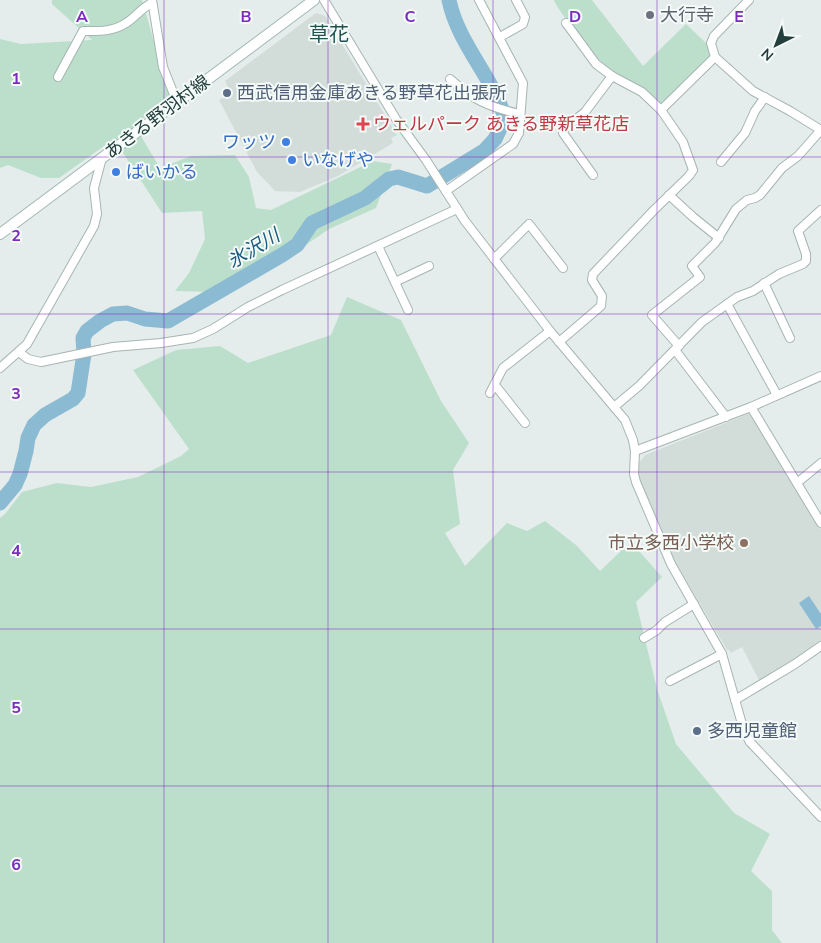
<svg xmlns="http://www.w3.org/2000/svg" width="821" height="943" viewBox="0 0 821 943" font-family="'Nunito Sans','Noto Sans JP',sans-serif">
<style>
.built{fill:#d2ddda}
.green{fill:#bcdfcc}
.water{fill:#8bbad3}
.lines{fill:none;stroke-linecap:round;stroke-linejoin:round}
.river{stroke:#8bbad3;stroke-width:15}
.street-casing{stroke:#a6b5b3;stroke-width:10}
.secondary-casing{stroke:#a2b9b5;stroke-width:12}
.street{stroke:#fff;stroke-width:8}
.secondary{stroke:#fff;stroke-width:10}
.grid{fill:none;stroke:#7b2cbf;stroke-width:1;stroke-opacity:0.55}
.worship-dot{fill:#6b7280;stroke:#f4faf8;stroke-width:2}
.service-dot{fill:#5c6f8a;stroke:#f4faf8;stroke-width:2}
.health-dot{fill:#e0444e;stroke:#f4faf8;stroke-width:2}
.shop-dot{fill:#3f7fe0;stroke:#f4faf8;stroke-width:2}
.education-dot{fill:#8d6e63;stroke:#f4faf8;stroke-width:2}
.labels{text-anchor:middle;stroke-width:4;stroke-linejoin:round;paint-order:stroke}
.worship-label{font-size:18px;fill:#5b616d;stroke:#f4faf8;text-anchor:start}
.service-label{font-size:18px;fill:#4e5e75;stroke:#f4faf8;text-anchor:start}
.street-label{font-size:18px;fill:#233f3d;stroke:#f4faf8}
.health-label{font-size:18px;fill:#be3a42;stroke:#f4faf8;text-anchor:start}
.shop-label{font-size:18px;fill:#366cbe;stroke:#f4faf8;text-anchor:start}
.education-label{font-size:18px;fill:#785e54;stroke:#f4faf8;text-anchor:end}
.water-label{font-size:19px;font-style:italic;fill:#1b5a7d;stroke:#f4faf8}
.quarter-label{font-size:20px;fill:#1e524f;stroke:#f4faf8}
.grid-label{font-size:16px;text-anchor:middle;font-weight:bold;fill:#7b2cbf;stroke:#f4faf8;stroke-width:4;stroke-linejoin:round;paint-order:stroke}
</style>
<rect width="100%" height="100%" fill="#e4edeb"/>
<g class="built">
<polygon points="316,13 325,16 397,135 391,138 393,143 338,176 300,192 275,191 257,172 219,100 231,94 225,81"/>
<polygon points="748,414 752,415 821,529 821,642 760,682 742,647 731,653 729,650 727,650 700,604 672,556 638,476 637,470 639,463 645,455"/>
</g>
<g class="green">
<polygon points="52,0 142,0 170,97 135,126 160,168 191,156 235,155 249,177 256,208 271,210 373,161 392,164 376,208 329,229 291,255 210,292 175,291 189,273 205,239 202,211 162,213 114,139 59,178 41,178 8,165 0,168 0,39 21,44 92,40 52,4"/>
<path d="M554 0H592L643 66 686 24 707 44 711 58 662 106C648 89 628 83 611 71 601 64 556 9 554 0Z"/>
<polygon points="347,297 401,320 441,401 469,443 453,470 460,524 445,533 465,566 507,523 527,531 545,521 576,545 600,571 624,548 639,551 662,577 636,602 657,689 676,744 734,813 770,834 751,871 772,891 772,930 782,943 0,943 0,518 5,514 22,492 57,483 91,487 138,477 181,456 189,449 133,370 176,350 220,346 248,363 331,335"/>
</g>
<polygon class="water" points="809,596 821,614 821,626 816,629 799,603"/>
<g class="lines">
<path class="river" d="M0 503 15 485 20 474 26 451 28 438 34 425 45 415 73 399 78 393 84 354 83 338 87 331 100 321 113 314 127 313 145 319 168 321 282 255 297 245 312 223 365 198 389 179 398 177 427 186 484 151 495 139 505 118C493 77 458 44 449 0"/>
<defs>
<g id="street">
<polyline points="152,0 163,67 177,102"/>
<polyline points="324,0 396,119 426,160 465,221 550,331 625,420 633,440 635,451 634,474 636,482 671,564 722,654 744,731 750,742 821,817"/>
<polyline points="566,23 596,64 612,76"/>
<polyline points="500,37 523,24 525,17 516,0"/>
<polyline points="715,57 711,43 714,36 749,0"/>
<path d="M58 77 83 31C98 31 113 32 126 23 136 17 141 8 152 3"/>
<path d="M450 79C473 100 489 107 520 114"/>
<polyline points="721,162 745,133 755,111 765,97"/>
<polyline points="593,175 563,133 564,129 585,112 612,76 642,92 661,110"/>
<polyline points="446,191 513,144 519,133 523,83 479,0"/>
<polyline points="669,195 693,217 719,238"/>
<polyline points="378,246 408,310"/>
<polyline points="494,259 529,224 563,268"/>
<polyline points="395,282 429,266"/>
<polyline points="764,283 790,338"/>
<polyline points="727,304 777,395"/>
<polyline points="559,342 601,306 602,296 592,280 593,274 654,210 689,176 693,170 683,142 661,110 715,57 753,91 790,111 821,130"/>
<polyline points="679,346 652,315 700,277 692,266 715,243 736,209 747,200 755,198 760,195 782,168 798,156 821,130"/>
<polyline points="675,350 726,417"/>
<polyline points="19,352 28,359 41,362 113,347 161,343 193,338 213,329 248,307 282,290 457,209"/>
<polyline points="0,368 27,344 94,226 97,214 94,188 102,158"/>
<polyline points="495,385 525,423"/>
<polyline points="490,393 503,368 550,331"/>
<polyline points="614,407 639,386 702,322 737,297 753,291 779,274 803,264 806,261 806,254 798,231 821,210"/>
<polyline points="751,407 821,523"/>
<polyline points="635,451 751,407 821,376"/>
<polyline points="797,483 821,463"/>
<polyline points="644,638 657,630 665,622 694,604"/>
<polyline points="670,681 722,654"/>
<polyline points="735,700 795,664 821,646"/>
</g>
<polyline id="secondary" points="0,234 314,0"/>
</defs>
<use href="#street" class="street-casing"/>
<use href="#secondary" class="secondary-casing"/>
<use href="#street" class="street"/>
<use href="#secondary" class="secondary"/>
</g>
<path class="grid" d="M164 0V943M328 0V943M493 0V943M657 0V943M0 157H821M0 314H821M0 472H821M0 629H821M0 786H821"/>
<circle class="worship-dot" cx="650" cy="15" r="5"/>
<g class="service-dot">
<circle cx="227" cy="93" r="5"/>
<circle cx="697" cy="731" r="5"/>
</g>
<path class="health-dot" d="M360.5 116.5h5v5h5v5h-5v5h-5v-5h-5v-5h5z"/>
<g class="shop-dot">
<circle cx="286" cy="142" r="5"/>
<circle cx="292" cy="160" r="5"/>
<circle cx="116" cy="172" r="5"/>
</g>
<circle class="education-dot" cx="744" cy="543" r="5"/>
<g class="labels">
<g class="worship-label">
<text x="660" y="21">大行寺</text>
</g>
<g class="service-label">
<text x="237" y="99">西武信用金庫あきる野草花出張所</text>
<text x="707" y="737">多西児童館</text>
</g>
<g class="street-label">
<text transform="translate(157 117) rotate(-37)" y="6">あきる野羽村線</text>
</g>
<g class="health-label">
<text x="373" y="130">ウェルパーク あきる野新草花店</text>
</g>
<g class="shop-label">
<text x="276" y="148" text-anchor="end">ワッツ</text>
<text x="302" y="166">いなげや</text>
<text x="126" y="178">ばいかる</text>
</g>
<g class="education-label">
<text x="734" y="549">市立多西小学校</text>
</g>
<g class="water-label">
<text transform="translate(253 248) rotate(-31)" y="7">氷沢川</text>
</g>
<g class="quarter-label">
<text x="329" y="41">草花</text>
</g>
</g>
<g class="grid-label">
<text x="82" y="22">A</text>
<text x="246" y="22">B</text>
<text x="410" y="22">C</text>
<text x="575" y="22">D</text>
<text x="739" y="22">E</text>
<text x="16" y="84">1</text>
<text x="16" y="241">2</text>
<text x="16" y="399">3</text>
<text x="16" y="556">4</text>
<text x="16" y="713">5</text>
<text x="16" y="870">6</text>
</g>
<g transform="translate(776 45) rotate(222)" stroke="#f4faf8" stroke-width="4" paint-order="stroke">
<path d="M0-4L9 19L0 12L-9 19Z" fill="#233f3d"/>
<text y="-8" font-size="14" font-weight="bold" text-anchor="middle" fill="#233f3d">N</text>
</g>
</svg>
